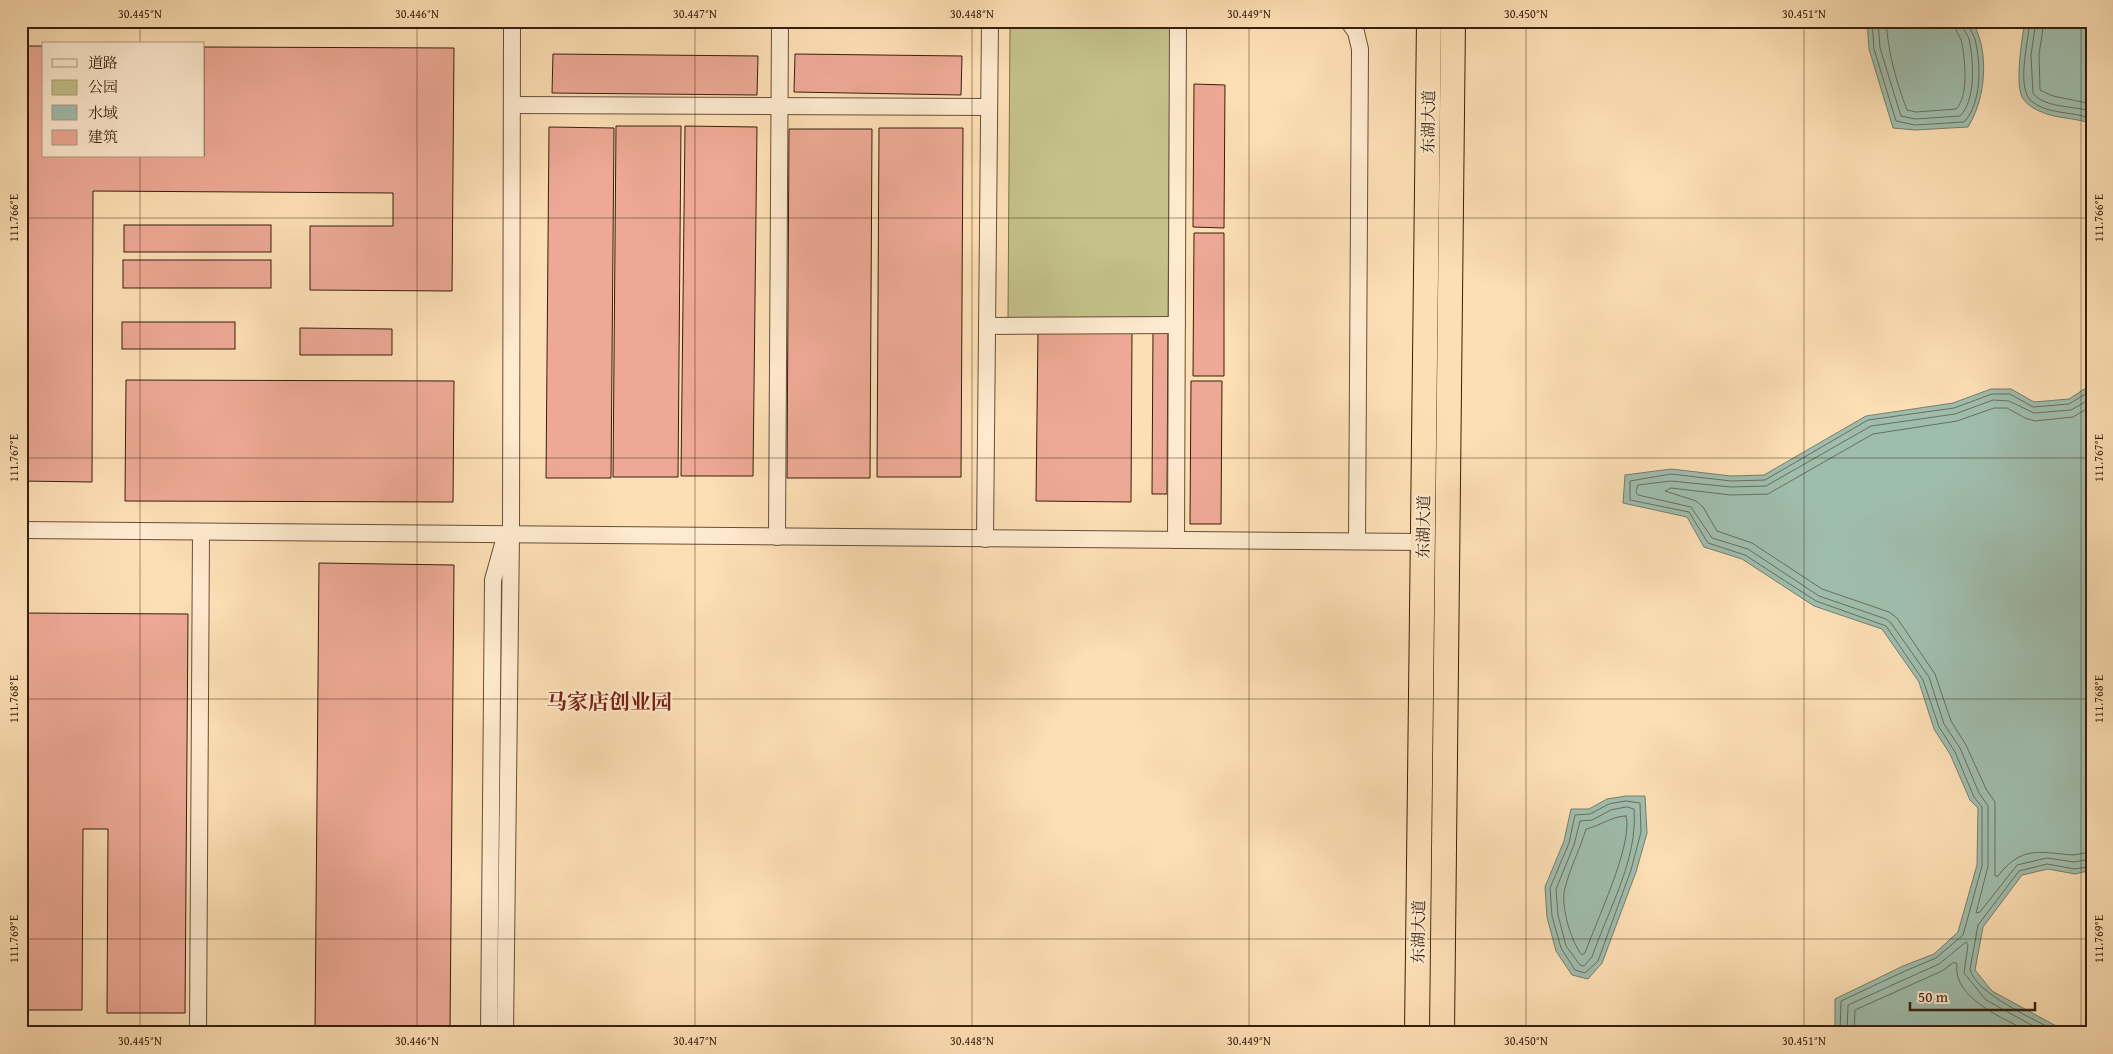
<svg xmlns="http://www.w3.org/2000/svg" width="2113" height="1054" viewBox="0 0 2113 1054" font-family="'Gentium Book Plus','Noto Serif SC',serif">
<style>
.green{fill:#c4c18a;stroke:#7e704a}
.water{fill:#9fbdad;stroke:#757e6c}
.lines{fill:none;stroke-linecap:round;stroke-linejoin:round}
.shore{stroke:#6b6e5c;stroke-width:1}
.building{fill:#eea996;stroke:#371f0b}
.minor-casing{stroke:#684f36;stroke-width:18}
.highway-casing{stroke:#371f0b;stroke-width:26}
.minor{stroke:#feeacf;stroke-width:16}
.highway{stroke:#fddfb5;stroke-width:24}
.ticks{fill:none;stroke:#371f0b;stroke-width:1;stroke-opacity:0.45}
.labels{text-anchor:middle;stroke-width:4;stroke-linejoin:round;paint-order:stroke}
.street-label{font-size:16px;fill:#371f0b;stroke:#feeacf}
.district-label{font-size:21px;font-weight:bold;fill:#7a1f14;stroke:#feeacf}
.neatline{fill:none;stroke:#371f0b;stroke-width:2}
.ticks-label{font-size:12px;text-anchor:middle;fill:#371f0b}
</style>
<rect width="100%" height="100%" fill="#fddfb5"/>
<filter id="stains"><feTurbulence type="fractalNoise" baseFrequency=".004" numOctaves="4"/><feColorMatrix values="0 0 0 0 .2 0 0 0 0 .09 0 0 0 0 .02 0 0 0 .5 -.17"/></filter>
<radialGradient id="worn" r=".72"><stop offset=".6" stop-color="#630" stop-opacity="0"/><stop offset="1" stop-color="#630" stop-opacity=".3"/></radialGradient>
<polygon class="green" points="1010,26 1170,27 1168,319 1008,318"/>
<g class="water">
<path d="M1867 21H1972C1990 51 1986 98 1968 127L1915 130 1893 128 1869 49Z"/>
<path d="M2025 21H2092V124C2077 118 2062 119 2047 114 2038 111 2027 106 2022 97 2015 82 2022 38 2025 21Z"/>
<polygon points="2092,384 2092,870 2075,874 2048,869 2022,875 1983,927 1975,970 1992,991 2069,1033 1835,1033 1835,999 1903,966 1934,954 1958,932 1977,865 1978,808 1970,800 1950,754 1934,729 1919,682 1882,629 1814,606 1742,559 1704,547 1687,517 1623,503 1625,475 1671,469 1731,476 1764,475 1866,416 1953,403 1991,389 2011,389 2034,402 2069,399"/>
<polygon points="1626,796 1645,796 1647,833 1636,872 1602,963 1588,979 1572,975 1556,951 1547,917 1545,887 1564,841 1571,809 1589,809 1607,799"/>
</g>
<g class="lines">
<g class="shore">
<path d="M1872 21 1874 49 1896 121 1915 125 1964 122C1982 103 1981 64 1975 39 1973 33 1968 28 1968 21"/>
<path d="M1878 21 1880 48 1901 116 1915 119 1960 116C1976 100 1974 61 1969 39 1967 33 1962 29 1961 21"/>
<path d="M1886 21C1888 52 1896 81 1907 110L1916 112 1956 109C1969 96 1965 61 1962 43 1960 35 1954 30 1954 21"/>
<path d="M2030 21C2028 41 2019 77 2027 95 2030 103 2042 108 2050 110 2064 114 2078 113 2092 119"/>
<path d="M2036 21 2031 55 2033 93C2045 109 2075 105 2092 112"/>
<polyline points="2044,21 2039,55 2040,90 2053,96 2092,104"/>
<polyline points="2092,398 2071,410 2034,413 2009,401 1993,400 1955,414 1871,426 1766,486 1731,487 1671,481 1638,485 1636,492 1638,495 1691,507 1712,538 1748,549 1819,596 1886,619 1891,623 1929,677 1944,724 1960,748 1979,793 1988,806 1988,866 1976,913 1980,912 2017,865 2047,858 2074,862 2092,859"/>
<path d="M2092 406 2073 417 2035 421 2025 418 2007 408H1994L1957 421 1873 434 1768 494 1731 495 1671 488 1665 491 1696 501 1703 507 1717 531 1752 543 1822 589 1889 612 1897 618 1935 674 1951 721 1966 745 1986 789 1995 802V876H1998C2021 846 2038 852 2072 855 2079 855 2085 852 2092 852"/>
<polygon points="1626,801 1640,803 1641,832 1631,870 1598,961 1585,973 1575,970 1561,948 1552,916 1550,888 1569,843 1575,815 1590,814 1609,804"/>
<path d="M1627 807 1634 809C1638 860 1608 910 1592 957L1584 966 1580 965 1566 946 1558 915 1556 889 1574 845 1580 821 1592 820 1611 810Z"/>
<path d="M1626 816C1634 843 1595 924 1585 953L1582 955C1571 942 1560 905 1565 888 1570 868 1580 849 1586 829 1600 826 1612 816 1626 816Z"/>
<polyline points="1840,1033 1841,1001 1905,971 1936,958 1963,935 1982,866 1982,807 1974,797 1955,752 1939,727 1923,680 1886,626 1816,601 1745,555 1708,543 1689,512 1630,500 1630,481 1671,474 1731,481 1765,480 1868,420 1954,408 1992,394 2010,394 2033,407 2069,404 2092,390"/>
<polyline points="1847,1033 1848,1005 1939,964 1966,942 1968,945 1964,973 1986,1000 2046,1033"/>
<path d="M1854 1033 1855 1010 1942 971 1954 962 1957 964C1952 999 2006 1019 2031 1033"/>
<path d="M2059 1033C2037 1020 1975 994 1970 969L1978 925 2019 871 2047 864 2075 869 2092 866"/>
</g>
</g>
<g class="building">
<polygon points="21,46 44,46 44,156 204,156 204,47 454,48 452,291 310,290 310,226 393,226 393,193 93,191 92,482 21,481"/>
<polygon points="553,54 758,56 757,95 552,93"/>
<polygon points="795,54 962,56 961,95 794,92"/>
<polygon points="1194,84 1225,85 1224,228 1193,227"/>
<polygon points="616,126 681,126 678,477 613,477"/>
<polygon points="685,126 757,127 753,476 681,476"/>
<polygon points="549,127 614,128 611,478 546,478"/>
<polygon points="879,128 963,128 961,477 877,477"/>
<polygon points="789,129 872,129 870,478 787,478"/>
<rect x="124" y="225" width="147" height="27"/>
<polygon points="1194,233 1224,233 1224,376 1193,376"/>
<rect x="123" y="260" width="148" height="28"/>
<rect x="122" y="322" width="113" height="27"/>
<polygon points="300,328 392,329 392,355 300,355"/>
<polygon points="1153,330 1168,330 1167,494 1152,494"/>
<polygon points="1038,332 1132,333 1131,502 1036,501"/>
<polygon points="126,380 454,381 453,502 125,501"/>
<polygon points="1191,381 1222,381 1221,524 1190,524"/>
<polygon points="319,563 454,565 450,1033 315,1033"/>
<polygon points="21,613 188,614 185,1013 107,1013 108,829 83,829 82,1010 21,1010"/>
</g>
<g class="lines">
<defs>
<g id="minor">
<polyline points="1348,21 1356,32 1360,49 1357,541"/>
<polyline points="512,105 989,107"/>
<polyline points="987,326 1177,325"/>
<polyline points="21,530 1423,542"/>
<polyline points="777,537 780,21"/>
<polyline points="985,539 990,21"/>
<polyline points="1176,540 1178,21"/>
<polyline points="198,1033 201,532"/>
<polyline points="489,1033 493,580 505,537"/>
<polyline points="505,1033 511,535 512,21"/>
</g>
<g id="highway">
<polyline points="1417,1033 1429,21"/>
<polyline points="1442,1033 1453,21"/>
</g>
</defs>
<use href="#minor" class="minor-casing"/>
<use href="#highway" class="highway-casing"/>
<use href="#minor" class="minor"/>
<use href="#highway" class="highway"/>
</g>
<path class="ticks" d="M140 21V44M417 21V1033M695 21V1033M972 21V1033M1249 21V1033M1526 21V1033M1804 21V1033M2081 21V1033M140 156V1033M21 218H2092M21 458H2092M21 699H2092M21 939H2092"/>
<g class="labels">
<g class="street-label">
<text transform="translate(1428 122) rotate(-89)" y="6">东湖大道</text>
<text transform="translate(1423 527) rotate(-89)" y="6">东湖大道</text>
<text transform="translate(1418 932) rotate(-89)" y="6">东湖大道</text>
</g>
<g class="district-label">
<text x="609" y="709">马家店创业园</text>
</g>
</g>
<rect width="2113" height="1054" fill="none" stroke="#fddfb5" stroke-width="55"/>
<rect x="42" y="42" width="162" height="115" fill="#feeacf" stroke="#ae9981"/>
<rect x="52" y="59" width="25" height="8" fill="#feeacf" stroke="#ae9981"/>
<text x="88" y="68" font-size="15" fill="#371f0b">道路</text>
<rect x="52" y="80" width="25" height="15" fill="#c4c18a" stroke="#ae9981"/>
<text x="88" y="92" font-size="15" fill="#371f0b">公园</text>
<rect x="52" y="105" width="25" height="15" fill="#9fbdad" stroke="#ae9981"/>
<text x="88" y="118" font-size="15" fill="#371f0b">水域</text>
<rect x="52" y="130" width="25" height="15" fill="#eea996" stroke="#ae9981"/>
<text x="88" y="142" font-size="15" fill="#371f0b">建筑</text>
<path d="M1910 1002v8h125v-8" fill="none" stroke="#371f0b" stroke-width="2.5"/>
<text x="1918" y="1002" font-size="15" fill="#371f0b" stroke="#feeacf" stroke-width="4" paint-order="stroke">50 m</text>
<rect x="28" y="28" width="2058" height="998" class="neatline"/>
<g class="ticks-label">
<text x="140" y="18">30.445°N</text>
<text x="417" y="18">30.446°N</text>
<text x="695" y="18">30.447°N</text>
<text x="972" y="18">30.448°N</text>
<text x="1249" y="18">30.449°N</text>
<text x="1526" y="18">30.450°N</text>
<text x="1804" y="18">30.451°N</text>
<text transform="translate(2099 218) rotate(-90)" y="4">111.766°E</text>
<text transform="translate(14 218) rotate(-90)" y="4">111.766°E</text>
<text transform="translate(2099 458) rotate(-90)" y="4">111.767°E</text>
<text transform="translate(14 458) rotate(-90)" y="4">111.767°E</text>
<text transform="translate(2099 699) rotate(-90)" y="4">111.768°E</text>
<text transform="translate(14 699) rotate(-90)" y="4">111.768°E</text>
<text transform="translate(2099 939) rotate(-90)" y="4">111.769°E</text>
<text transform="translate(14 939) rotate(-90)" y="4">111.769°E</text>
<text x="140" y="1045">30.445°N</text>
<text x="417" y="1045">30.446°N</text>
<text x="695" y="1045">30.447°N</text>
<text x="972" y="1045">30.448°N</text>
<text x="1249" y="1045">30.449°N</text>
<text x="1526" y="1045">30.450°N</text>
<text x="1804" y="1045">30.451°N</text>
</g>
<rect width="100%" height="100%" filter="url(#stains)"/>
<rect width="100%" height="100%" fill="url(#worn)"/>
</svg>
